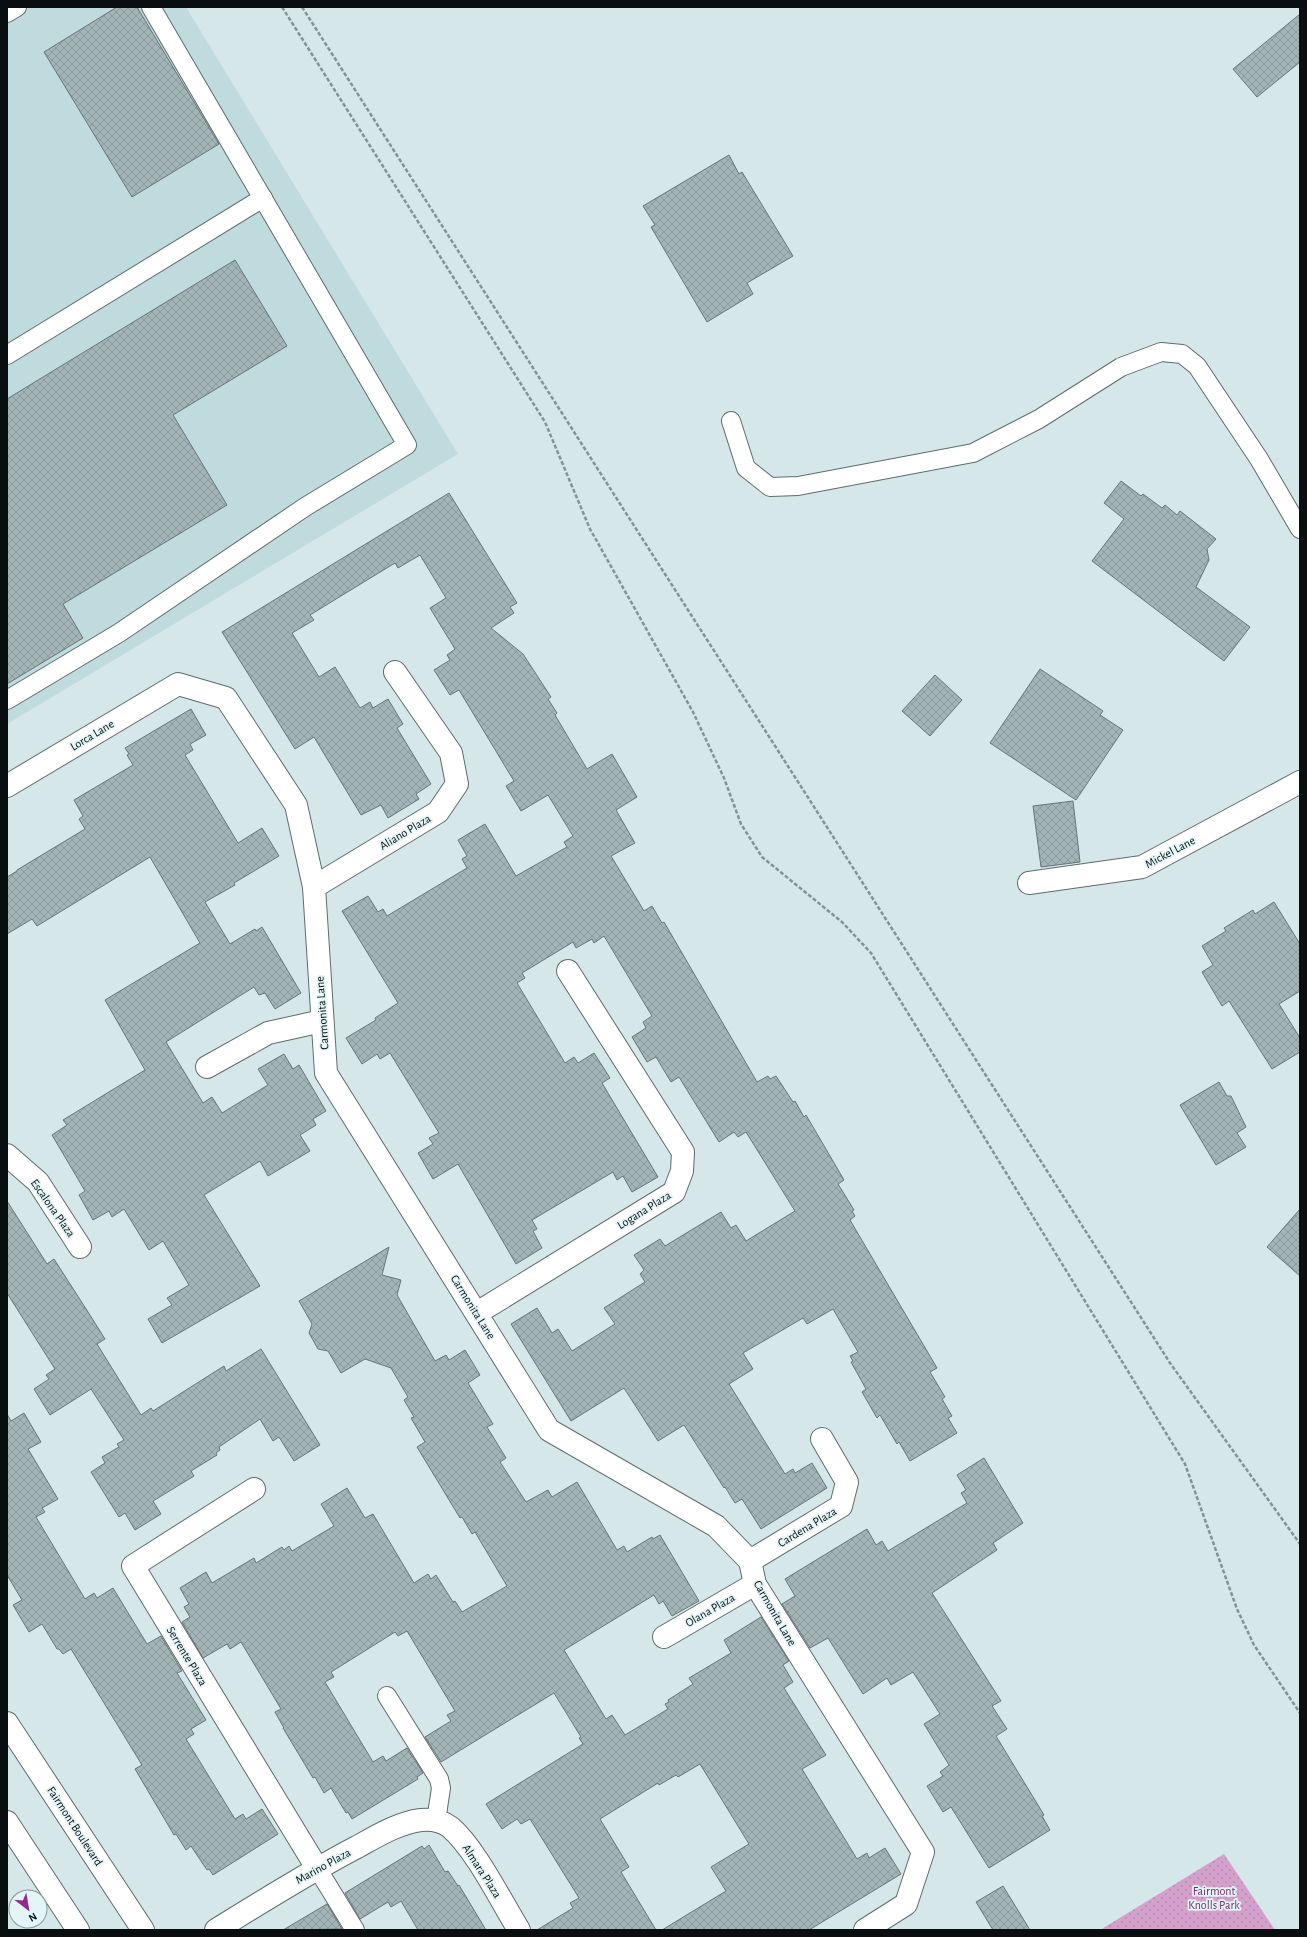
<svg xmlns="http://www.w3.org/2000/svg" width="1307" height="1937" viewBox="0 0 1307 1937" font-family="'Alegreya Sans',sans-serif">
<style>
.built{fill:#c0dbde}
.park{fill:url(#park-dots)}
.building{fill:url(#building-cross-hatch);stroke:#667678}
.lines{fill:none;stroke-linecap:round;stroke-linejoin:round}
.service-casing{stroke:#5d6d6f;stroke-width:20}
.minor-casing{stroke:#5d6d6f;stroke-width:24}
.secondary-casing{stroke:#5d6d6f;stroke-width:24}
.path{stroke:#859294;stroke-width:2.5;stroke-dasharray:4 2;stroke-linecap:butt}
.service{stroke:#fff;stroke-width:18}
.minor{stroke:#fff;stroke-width:22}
.secondary{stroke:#fff;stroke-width:22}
.labels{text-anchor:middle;stroke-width:3.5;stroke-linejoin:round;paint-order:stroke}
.street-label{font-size:12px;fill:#090f10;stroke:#e3f5f7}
.park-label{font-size:12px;fill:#772d71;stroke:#e3f5f7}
</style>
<defs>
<pattern id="park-dots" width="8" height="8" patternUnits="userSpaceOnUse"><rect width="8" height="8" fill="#d4a1cd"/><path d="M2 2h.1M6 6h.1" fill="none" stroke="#b589af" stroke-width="1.8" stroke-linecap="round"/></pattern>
<pattern id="building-cross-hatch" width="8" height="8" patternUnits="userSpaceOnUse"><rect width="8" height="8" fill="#a3b4b6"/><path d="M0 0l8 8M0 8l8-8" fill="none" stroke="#8b9a9b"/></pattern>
</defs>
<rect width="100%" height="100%" fill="#d6e7ea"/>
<polygon class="built" points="7,7 186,7 458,454 7,724"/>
<polygon class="park" points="1224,1854 1275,1930 1100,1930"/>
<g class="building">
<polygon points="117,7 137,7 219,144 132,197 44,52"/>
<polygon points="1300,14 1300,62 1257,97 1233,69"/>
<polygon points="729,155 739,174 742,172 793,256 747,283 753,294 707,322 651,227 655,225 643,206"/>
<polygon points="235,260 287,346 173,415 227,505 63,604 83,638 7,684 7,399"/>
<polygon points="1121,481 1141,496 1143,494 1162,508 1165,505 1177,515 1180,511 1216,539 1207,549 1209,560 1196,587 1250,627 1224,661 1092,561 1124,519 1104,503"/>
<polygon points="449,493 517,603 510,607 514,613 491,628 523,654 551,697 548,699 557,713 555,715 587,769 612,754 637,797 616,810 635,843 611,856 644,911 652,906 662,923 664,922 757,1082 768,1076 770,1079 776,1076 793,1102 795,1101 804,1117 806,1115 844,1180 838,1184 854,1210 852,1211 855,1216 850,1220 937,1368 930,1372 945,1397 942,1399 952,1416 948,1418 957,1433 910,1461 899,1442 897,1444 880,1415 877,1418 862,1392 866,1389 851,1362 853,1361 850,1356 858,1352 833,1309 807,1324 803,1318 743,1353 753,1369 729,1384 785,1474 793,1469 795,1473 812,1463 827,1488 761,1529 742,1499 735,1503 725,1487 724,1488 684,1425 658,1441 624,1388 571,1421 511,1324 537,1308 552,1333 558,1329 572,1351 615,1324 604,1308 645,1282 640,1274 644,1270 634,1255 660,1239 665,1246 721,1212 731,1228 736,1225 746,1241 795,1211 746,1132 738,1137 734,1132 719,1142 679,1077 671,1082 656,1057 647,1062 632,1037 646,1028 643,1022 652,1016 604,936 594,943 592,939 576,948 573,942 522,973 525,978 517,983 565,1063 574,1057 578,1063 594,1053 610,1078 602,1083 658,1177 632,1192 623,1176 617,1180 613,1172 532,1220 537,1229 533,1231 542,1248 516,1264 458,1164 433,1179 418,1153 433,1144 429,1138 439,1133 390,1053 380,1059 377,1054 362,1064 346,1038 376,1020 375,1018 398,1003 342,911 368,896 378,912 383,909 387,916 467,868 462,859 467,856 458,840 485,824 516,876 567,847 564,842 573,836 548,795 521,811 506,786 514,781 459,690 450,695 434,670 450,660 447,655 455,649 430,608 446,598 420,555 398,568 395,563 336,599 310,615 314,620 292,633 319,677 335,667 360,708 370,702 373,708 388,699 403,724 397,728 431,784 416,794 419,799 388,818 381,805 361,815 314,737 295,749 222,632"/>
<polygon points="1040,669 1103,711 1100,715 1123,730 1076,800 990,743"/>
<polygon points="935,675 962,700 930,736 902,711"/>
<polygon points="191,709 206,735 190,744 193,750 185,755 238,843 262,828 279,856 234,883 235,885 205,902 230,944 255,929 256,931 262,927 301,993 275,1009 265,993 259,995 254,987 166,1042 203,1103 212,1097 222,1113 268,1085 258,1069 284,1054 293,1069 299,1065 326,1111 313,1119 316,1125 300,1135 310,1151 268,1176 260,1161 204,1195 260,1286 162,1343 148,1319 172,1305 167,1298 189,1285 163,1241 149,1250 124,1209 112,1217 109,1211 93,1220 79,1195 85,1191 52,1135 67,1125 63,1120 145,1070 105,1000 200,943 150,857 37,926 32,919 7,934 7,877 17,871 17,870 85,829 79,819 83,816 74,800 133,765 127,755 129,754 125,748"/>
<polygon points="1073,801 1080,862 1041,867 1033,806"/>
<polygon points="1274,902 1300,944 1300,991 1279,1004 1300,1038 1300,1052 1272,1069 1229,1001 1222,1006 1202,972 1213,965 1202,946 1226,931 1224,928 1253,910 1255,914"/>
<polygon points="1219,1082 1227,1096 1231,1096 1246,1127 1237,1133 1246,1147 1216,1165 1180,1105"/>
<polygon points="7,1201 47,1264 54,1259 88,1312 105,1339 97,1344 141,1415 151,1408 153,1411 224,1366 226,1371 261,1349 320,1445 294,1461 279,1437 273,1441 260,1419 219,1447 220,1450 216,1453 217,1455 191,1471 194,1476 153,1501 161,1514 135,1530 125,1513 119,1517 91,1472 105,1463 102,1457 119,1447 117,1444 124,1440 91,1389 50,1415 34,1389 49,1379 46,1375 55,1369 7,1293"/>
<polygon points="1300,1209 1300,1276 1267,1247"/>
<polygon points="389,1247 382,1275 401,1280 397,1295 435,1361 446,1355 449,1360 465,1350 480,1375 468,1383 493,1424 487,1427 506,1458 500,1462 526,1502 548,1490 552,1497 577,1482 617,1550 624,1546 627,1552 652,1537 653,1539 660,1535 699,1601 672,1616 663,1601 659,1604 654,1595 564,1650 606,1719 612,1715 625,1735 668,1709 665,1704 669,1702 668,1700 693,1684 689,1678 731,1653 724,1640 761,1617 789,1661 783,1665 793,1682 784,1688 826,1755 802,1769 857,1859 867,1853 869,1858 885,1848 901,1874 809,1930 662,1930 726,1891 711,1867 749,1844 700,1764 678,1777 676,1775 659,1785 658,1783 600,1819 629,1867 621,1872 656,1930 537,1930 573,1908 570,1903 579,1898 530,1819 521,1824 517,1819 502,1829 486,1804 583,1744 579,1738 581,1737 554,1693 441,1762 425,1737 451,1721 447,1715 455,1711 407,1631 398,1636 395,1632 331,1672 334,1677 325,1682 373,1762 383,1756 386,1761 407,1748 423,1773 417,1777 418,1779 352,1819 348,1812 346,1813 331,1788 324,1793 315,1777 313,1778 283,1728 284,1728 275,1712 281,1709 241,1642 230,1649 227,1644 203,1658 182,1622 190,1617 184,1607 189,1604 180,1588 206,1572 212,1583 254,1558 256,1563 282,1547 284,1550 289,1546 292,1551 334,1526 321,1504 347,1488 365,1518 373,1514 414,1583 428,1574 431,1579 436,1575 453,1602 455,1601 462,1612 507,1586 475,1532 472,1534 462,1517 460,1518 417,1447 425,1442 411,1418 414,1417 404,1400 408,1397 391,1368 365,1359 341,1373 328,1351 318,1349 309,1333 312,1324 299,1301"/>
<polygon points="24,1413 41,1442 28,1449 58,1499 42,1508 45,1512 36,1517 85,1599 94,1593 97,1598 113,1588 147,1644 161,1636 182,1671 177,1673 206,1720 191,1729 194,1734 186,1739 235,1819 243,1814 246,1819 262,1809 278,1834 213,1875 209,1869 207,1870 191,1846 186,1850 176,1834 174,1835 135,1769 142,1765 71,1649 63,1654 59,1649 57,1649 42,1624 29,1632 13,1605 22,1600 7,1575 7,1414 11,1421"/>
<polygon points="984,1458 1023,1523 993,1543 997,1550 932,1593 1001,1701 992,1706 1007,1729 996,1736 1044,1815 1042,1816 1050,1830 989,1868 951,1807 943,1812 927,1786 943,1776 940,1772 949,1765 924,1724 940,1714 913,1672 891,1685 887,1678 863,1694 828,1638 810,1648 782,1604 795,1596 785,1579 867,1529 876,1545 882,1541 888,1551 967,1503 961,1493 966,1490 957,1475"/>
<polygon points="429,1845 445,1872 448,1871 458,1886 459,1885 486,1930 418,1930 401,1901 391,1907 388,1902 360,1919 345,1893 422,1846 424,1849"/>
<polygon points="1003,1886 1030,1930 993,1930 976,1902"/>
<polygon points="327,1904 342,1929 283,1930"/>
</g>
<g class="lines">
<defs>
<g id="service">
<polyline points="7,13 17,7"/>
<polyline points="7,355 263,198"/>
<polyline points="731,421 746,468 770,487 798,486 973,453 1039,419 1121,367 1161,352 1182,354 1197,366 1259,459 1300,529"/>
<polyline points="7,700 119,633 305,507 407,445 151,7"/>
<polyline points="387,1696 439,1779 441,1788 436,1821"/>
<polyline points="317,1868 355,1930"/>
</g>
<g id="minor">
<polyline points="7,786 178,684 226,698 296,805 314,887 326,1073 549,1430 716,1526 750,1561 755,1584 923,1852 906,1904 865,1930"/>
<polyline points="1029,883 1142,867 1300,782"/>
<polyline points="314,887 438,812 457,784 451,753 395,672"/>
<polyline points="207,1067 268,1033 322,1021"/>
<polyline points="7,1155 38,1182 80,1247"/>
<polyline points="477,1313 674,1192 682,1171 683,1152 568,971"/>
<polyline points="254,1489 133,1566 317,1868"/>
<polyline points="750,1561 841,1506 847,1482 822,1439"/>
<polyline points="664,1637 755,1584"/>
<path d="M216 1930C263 1901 309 1872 357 1847 377 1836 398 1823 421 1820 431 1819 442 1821 450 1827 475 1848 501 1901 519 1930"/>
</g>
<g id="secondary">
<polyline points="7,1723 143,1930"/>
<polyline points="7,1822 78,1930"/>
</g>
</defs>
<use href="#service" class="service-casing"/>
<use href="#minor" class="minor-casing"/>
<use href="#secondary" class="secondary-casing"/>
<g class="path">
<polyline points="282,7 545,422 590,529 693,712 724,778 741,824 762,857 842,922 871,953 1185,1464 1237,1609 1254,1645 1300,1713"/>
<polyline points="302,7 1170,1363 1300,1544"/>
</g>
<use href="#service" class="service"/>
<use href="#minor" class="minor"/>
<use href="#secondary" class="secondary"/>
</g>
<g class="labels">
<g class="street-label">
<text transform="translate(92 735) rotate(-31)" y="4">Lorca Lane</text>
<text transform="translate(405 832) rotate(-31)" y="4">Aliano Plaza</text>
<text transform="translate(1170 852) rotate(-28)" y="4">Mickel Lane</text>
<text transform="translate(322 1013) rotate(-94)" y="4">Carmonita Lane</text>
<text transform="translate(53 1208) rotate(55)" y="4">Escalona Plaza</text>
<text transform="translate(644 1210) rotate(-32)" y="4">Logana Plaza</text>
<text transform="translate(473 1307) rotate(58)" y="4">Carmonita Lane</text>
<text transform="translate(807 1527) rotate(-31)" y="4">Cardena Plaza</text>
<text transform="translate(710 1610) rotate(-30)" y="4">Olana Plaza</text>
<text transform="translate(775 1613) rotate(60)" y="4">Carmonita Lane</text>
<text transform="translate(187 1656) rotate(59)" y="4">Serrente Plaza</text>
<text transform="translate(75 1826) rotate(57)" y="4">Fairmont Boulevard</text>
<text transform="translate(323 1866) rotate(-29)" y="4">Marino Plaza</text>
<text transform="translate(482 1871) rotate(57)" y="4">Almara Plaza</text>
</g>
<g class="park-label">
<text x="1214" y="1895">Fairmont<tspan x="1214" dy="14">Knolls Park</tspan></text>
</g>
</g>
<rect width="1307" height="1937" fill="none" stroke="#090f10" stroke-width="16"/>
<g transform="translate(28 1909) rotate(149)"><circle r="19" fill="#e3f5f7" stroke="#8c999b"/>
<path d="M0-3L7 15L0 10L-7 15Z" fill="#942a8c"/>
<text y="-6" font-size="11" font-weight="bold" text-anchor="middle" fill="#090f10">N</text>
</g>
</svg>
